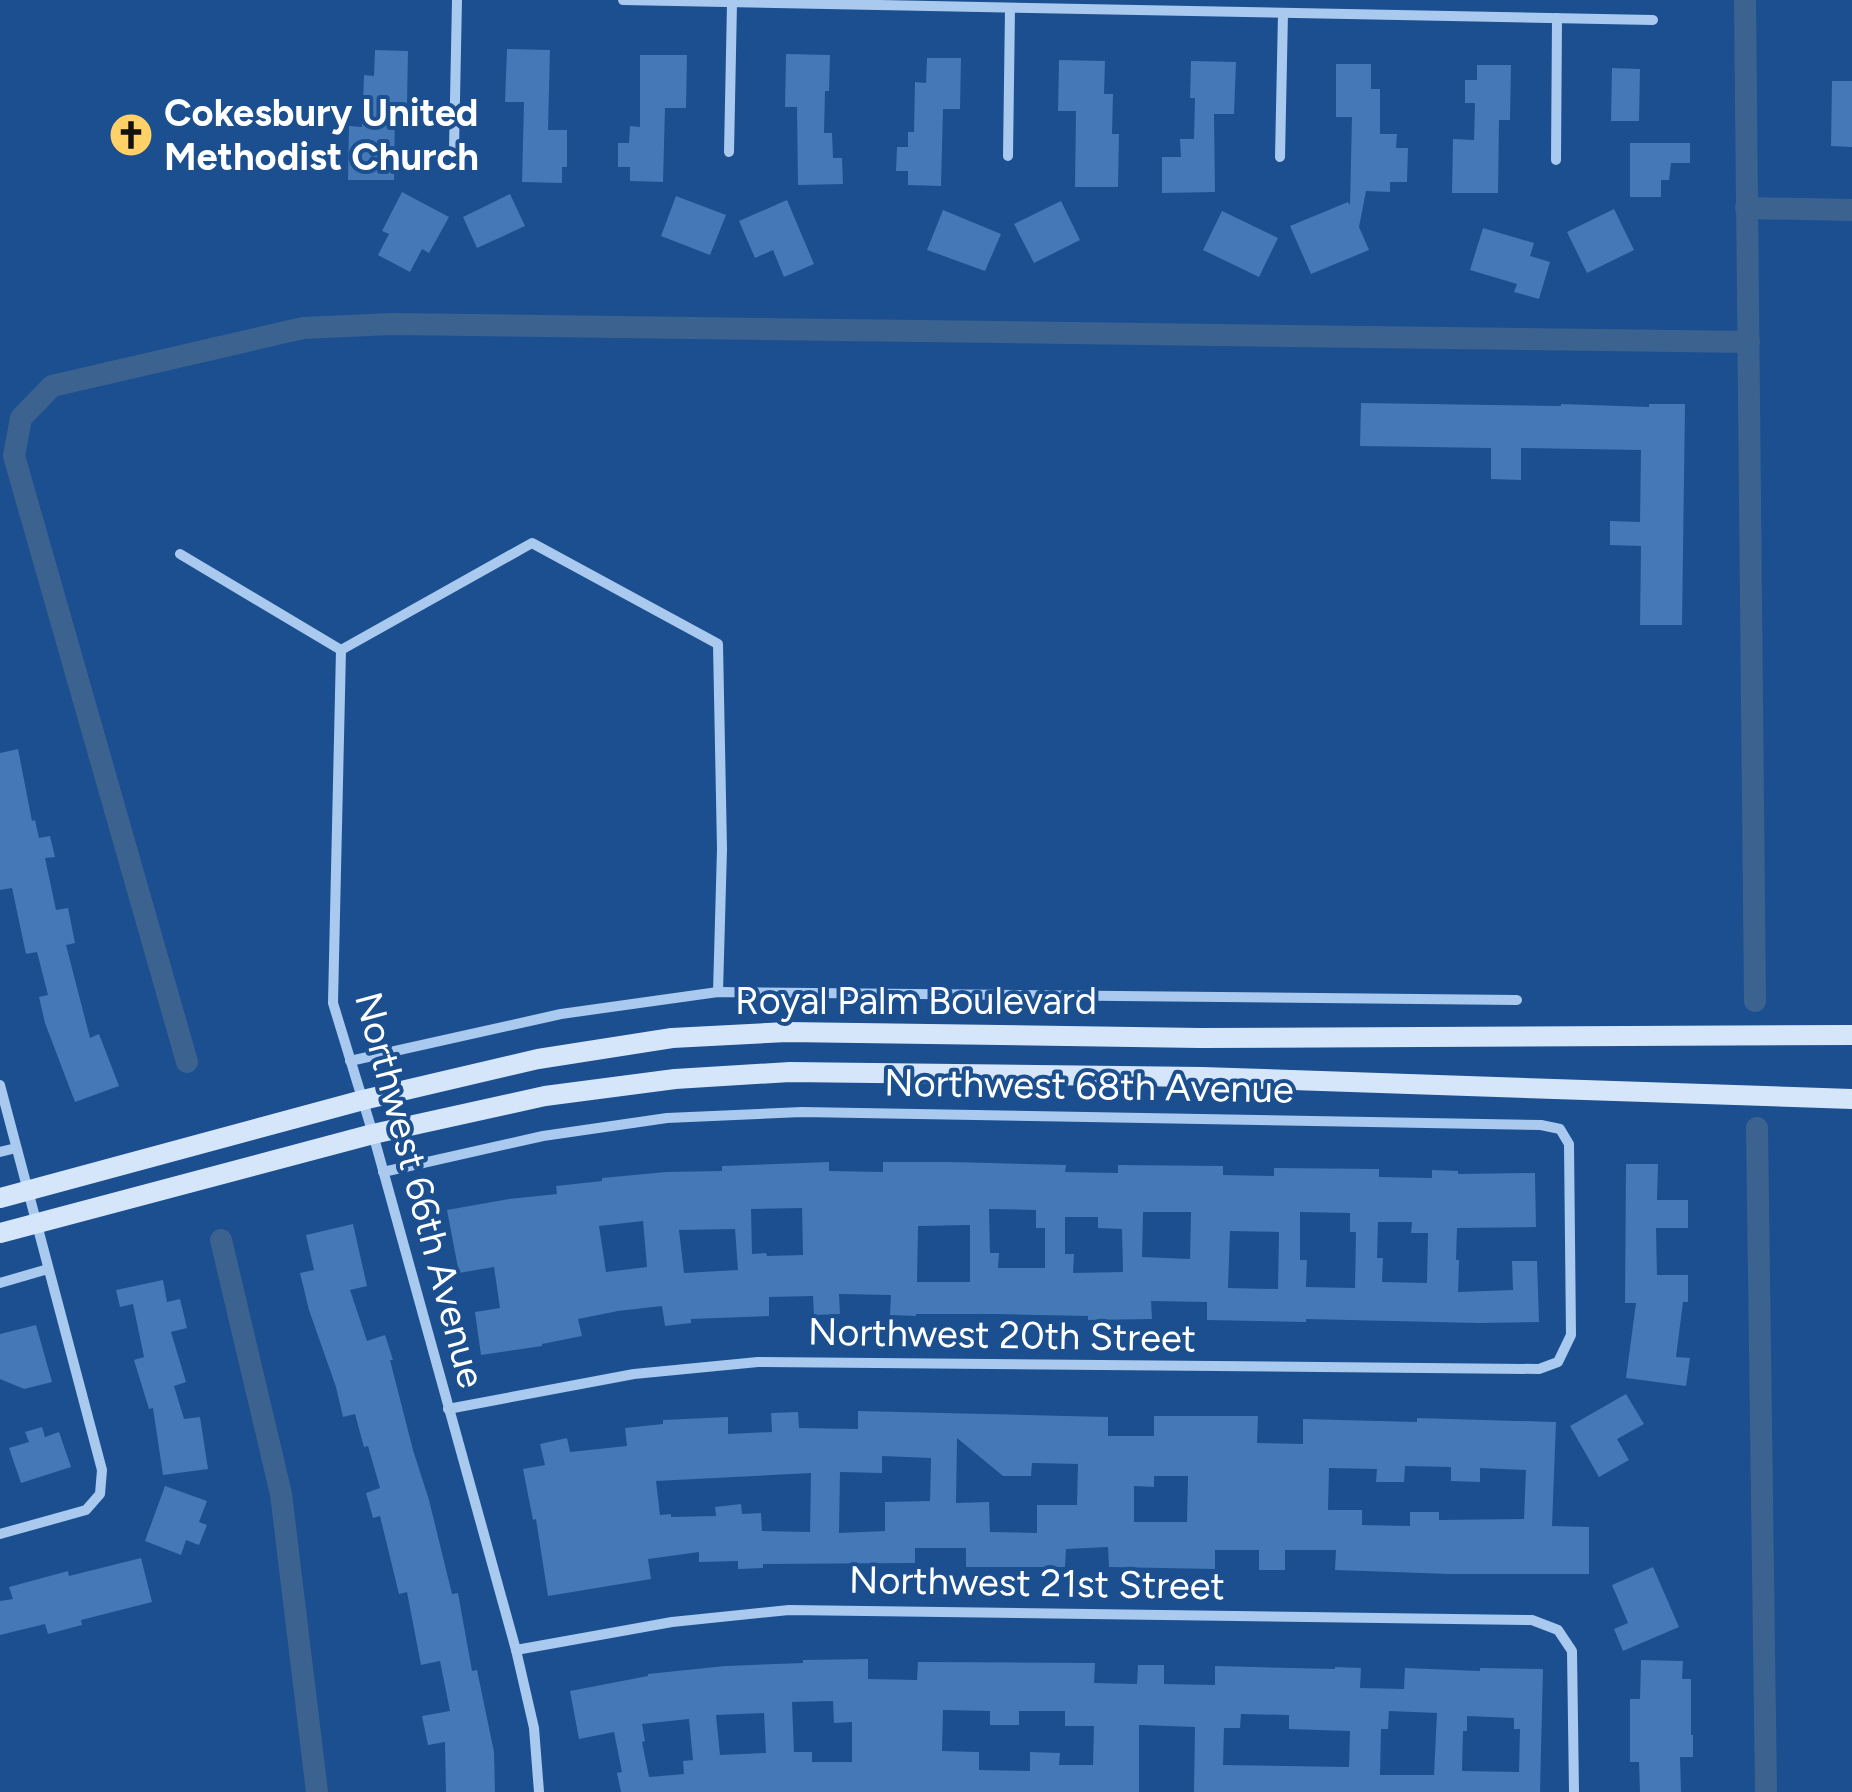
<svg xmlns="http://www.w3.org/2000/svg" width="1852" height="1792" viewBox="0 0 1852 1792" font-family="Figtree,sans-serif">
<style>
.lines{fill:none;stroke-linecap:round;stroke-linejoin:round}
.canal{stroke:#3c6290;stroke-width:22}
.building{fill:#4478b7;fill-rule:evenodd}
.minor{stroke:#a9c9ee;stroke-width:10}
.secondary{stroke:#d6e6fa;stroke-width:20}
.labels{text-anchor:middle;stroke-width:8;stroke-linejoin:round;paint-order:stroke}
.poi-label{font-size:38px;font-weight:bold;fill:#fff;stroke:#1b4f8f;text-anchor:start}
.street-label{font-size:38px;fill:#fff;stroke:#1b4f8f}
</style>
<rect width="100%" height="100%" fill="#1b4f8f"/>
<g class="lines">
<g class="canal">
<polyline points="1745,0 1755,1001"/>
<polyline points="1746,208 1852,210"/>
<polyline points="187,1062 14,456 21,418 52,386 303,328 391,324 1749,342"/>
<polyline points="1757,1128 1766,1792"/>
<polyline points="221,1240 281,1494 317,1792"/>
</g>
</g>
<g class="building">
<polygon points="507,49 550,50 548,130 567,130 567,167 562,167 562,183 522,182 524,102 505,102"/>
<polygon points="375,50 408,51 407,103 395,102 394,180 348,180 349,126 362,127 364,75 374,76"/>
<polygon points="786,54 830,55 829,91 825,91 824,133 832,133 833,158 842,158 843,184 798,185 797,107 785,107"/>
<polygon points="640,55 687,55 686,108 665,108 663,182 630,181 630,167 618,167 618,143 629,143 630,126 640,127"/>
<polygon points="927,58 961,58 960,109 943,109 941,186 908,185 908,171 896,171 897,147 908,147 908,132 914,132 915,82 926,83"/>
<polygon points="1059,60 1105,61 1104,94 1113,94 1112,134 1119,134 1118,187 1075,187 1076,111 1058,111"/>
<polygon points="1191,61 1236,62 1234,114 1214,114 1215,192 1162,193 1162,157 1181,157 1180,139 1194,139 1195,98 1190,98"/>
<polygon points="1336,64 1371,64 1371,89 1380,89 1380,134 1397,134 1396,148 1408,148 1407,182 1390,182 1390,192 1366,191 1359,227 1369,250 1311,274 1290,226 1348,202 1350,205 1352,117 1336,117"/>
<polygon points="1477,65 1511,65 1510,120 1499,120 1498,193 1452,193 1453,139 1474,140 1475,103 1465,103 1465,80 1477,80"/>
<polygon points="1612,68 1640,69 1639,121 1611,121"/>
<polygon points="1832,81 1852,81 1852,147 1831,146"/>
<polygon points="1630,143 1690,143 1690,163 1671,163 1669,180 1661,180 1661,197 1630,197"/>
<polygon points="402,192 449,217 429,253 422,249 410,272 378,255 389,234 382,231"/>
<polygon points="510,194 525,226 477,248 463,217"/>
<polygon points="676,196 726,215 710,255 661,236"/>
<polygon points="787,200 814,264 784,277 773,250 755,258 739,221"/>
<polygon points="1061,201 1080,240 1034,263 1014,224"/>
<polygon points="1614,209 1634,250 1587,273 1567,232"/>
<polygon points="943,210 1001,234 985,271 927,250"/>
<polygon points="1222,211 1278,238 1259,277 1203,250"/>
<polygon points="1483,228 1534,243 1530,256 1550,262 1539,299 1514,292 1517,284 1470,270"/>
<polygon points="1361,403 1561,406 1561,404 1649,407 1649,404 1685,404 1682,625 1640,625 1641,546 1610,545 1610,521 1640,522 1641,450 1521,448 1521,480 1491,479 1491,448 1360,446"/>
<polygon points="18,749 32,821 35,820 39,838 50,836 55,857 45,858 56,910 68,908 75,943 66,945 90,1038 99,1034 119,1086 75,1102 45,1023 39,997 48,995 37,952 26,954 12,888 0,890 0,753"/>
<path d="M829 1162V1171L883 1172V1162H950L1066 1165 1065 1172 1118 1173V1165L1223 1166V1175L1274 1176V1168L1379 1169V1177L1432 1178V1170L1458 1171V1174L1535 1173 1536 1227 1457 1228 1456 1260H1459L1458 1292 1513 1290 1512 1261H1537L1539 1322 1479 1323 1306 1319V1322L1207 1320V1302L1151 1301 1152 1319 1088 1320V1316L998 1314H916V1316L890 1315 891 1295 839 1294 840 1314 814 1315 813 1296 769 1297V1316L691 1319V1323L665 1326 662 1306 618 1311 578 1319 582 1336 542 1344V1346L481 1355 475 1312 500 1308 494 1267 459 1273 447 1210 509 1199 557 1194 556 1186 602 1181V1178L666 1172 722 1171V1166ZM802 1208 803 1255 767 1256 766 1253 752 1254 751 1209ZM989 1209 1036 1210V1228H1045V1268H998L999 1253H990ZM1143 1212H1191L1190 1259 1142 1257ZM1300 1212 1350 1213V1232H1356L1355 1288 1306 1287 1307 1260H1300ZM1065 1217H1098V1228L1122 1229 1123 1272 1073 1273 1074 1254H1065ZM643 1221 647 1267 606 1272 599 1226ZM1378 1222H1412L1411 1233H1428L1427 1283 1382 1282 1383 1258H1377ZM970 1225V1282H917L918 1226ZM735 1229 738 1270 684 1273 679 1230ZM1230 1231 1279 1232 1278 1289 1228 1288Z"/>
<polygon points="1626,1164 1658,1164 1657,1200 1688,1200 1688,1228 1656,1228 1657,1275 1688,1275 1688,1302 1683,1302 1676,1357 1690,1358 1686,1386 1626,1378 1636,1303 1625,1303"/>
<polygon points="353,1224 367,1286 350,1290 367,1341 385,1335 393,1360 390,1360 413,1450 429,1500 452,1594 458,1593 472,1671 477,1670 494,1752 495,1792 446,1792 445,1742 428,1745 422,1716 450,1711 440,1661 421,1665 407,1592 399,1594 380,1516 373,1518 366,1493 380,1488 368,1446 364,1447 355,1414 343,1417 336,1387 309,1310 300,1273 314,1270 306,1235"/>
<polygon points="163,1280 167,1302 180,1299 187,1328 171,1332 186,1382 174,1386 184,1419 200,1417 208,1469 163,1475 153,1408 149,1409 134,1360 144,1357 133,1304 120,1307 116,1290"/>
<polygon points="36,1325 52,1382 24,1389 0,1379 0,1334"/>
<polygon points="1626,1394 1644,1424 1617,1439 1629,1460 1599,1477 1570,1426"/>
<path d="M858 1411 1108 1417V1436H1154V1416H1258L1257 1443 1303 1444V1419L1417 1422V1418L1556 1422 1552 1526 1589 1527V1574H1450L1335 1570 1336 1550H1285V1570H1259V1550H1215V1569L1109 1567 1108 1547 1066 1549 1065 1567H966V1548H915V1563L763 1564V1568L738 1569V1561L699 1562V1552L648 1559 651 1579 548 1596 536 1519 533 1520 523 1469 545 1465 540 1444 567 1438 570 1452 627 1446 625 1428 663 1424V1420L728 1417V1434L772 1432 771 1413 798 1412 799 1428 858 1429ZM957 1438 1003 1476H1031L1032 1463 1078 1464 1077 1505H1037V1533L990 1532 989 1502 956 1503ZM882 1456 931 1458 930 1501 885 1502V1531L839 1533 840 1472 882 1473ZM1405 1466 1451 1467V1481L1480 1482V1468L1526 1470 1524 1519 1439 1520V1512H1410V1526L1362 1525V1510H1328L1329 1468 1377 1469 1376 1482H1404ZM811 1473 810 1532 762 1531 761 1513 742 1514 741 1504 715 1507 716 1516 671 1517V1514L660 1515 656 1481ZM1154 1476H1188L1187 1522H1134V1486L1154 1487Z"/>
<polygon points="42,1427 45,1437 59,1432 71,1467 21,1483 9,1448 29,1442 25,1432"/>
<polygon points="165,1486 207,1501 199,1522 207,1525 199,1545 186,1540 181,1555 145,1541"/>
<polygon points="141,1558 152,1602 81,1620 82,1625 48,1634 45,1624 0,1635 0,1601 13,1599 9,1587 68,1571 69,1576"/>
<polygon points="1653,1567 1679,1627 1623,1651 1614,1629 1628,1623 1612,1585"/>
<path d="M868 1659V1679L917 1680 918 1662 1095 1663 1094 1683 1137 1684 1138 1665H1164V1684L1215 1685V1666L1335 1669V1667L1361 1668 1360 1688 1404 1689 1405 1668 1480 1671V1668L1543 1669 1540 1792H1194L1195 1727 1139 1725V1792H621L617 1773 622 1772 614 1732 579 1739 570 1691 648 1676V1674L725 1666 803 1663V1660ZM833 1701 834 1723 852 1722V1762H812V1752H794L792 1702ZM943 1710 990 1711V1725H1019V1711H1065V1726H1094L1093 1765H1059L1060 1753 1030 1752V1771L979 1770V1752L942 1751ZM1389 1711 1437 1713 1434 1775H1380L1381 1729H1388ZM764 1713 766 1753 720 1755 716 1715ZM1241 1714 1289 1715V1729L1350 1731 1349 1767 1223 1765 1224 1728H1240ZM1467 1716 1514 1718V1729H1520L1519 1772 1462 1771 1463 1731H1467ZM689 1719 693 1760 683 1761 684 1774 649 1777 642 1742 645 1741 642 1724Z"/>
<polygon points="1641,1660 1683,1661 1682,1679 1691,1679 1691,1735 1693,1735 1693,1757 1680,1757 1681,1792 1640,1792 1639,1762 1630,1762 1630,1699 1640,1699"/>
</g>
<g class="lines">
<g class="minor">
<polyline points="623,0 1653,20"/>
<polyline points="454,149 457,0"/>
<polyline points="729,152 732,3"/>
<polyline points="1008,156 1010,8"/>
<polyline points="1280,157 1283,13"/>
<polyline points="1556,160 1557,18"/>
<polyline points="180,554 341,650"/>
<polyline points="350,1061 561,1014 718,992 1517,1000"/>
<polyline points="0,1085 102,1470 100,1494 86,1510 0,1534"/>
<polyline points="0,1152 16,1148"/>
<polyline points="383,1172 543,1136 667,1118 802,1112 1541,1125 1560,1129 1569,1144 1571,1335 1558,1362 1539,1369 758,1362 634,1374 448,1409"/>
<polyline points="0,1283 48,1269"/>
<polyline points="516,1650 672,1622 789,1610 1532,1620 1558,1630 1572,1651 1574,1792"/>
<polyline points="539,1792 534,1728 516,1650 373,1134 333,1003 341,650 532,543 718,644 722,849 718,992"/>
</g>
<g class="secondary">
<polyline points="0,1198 363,1100 538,1059 672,1038 787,1032 1200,1038 1852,1035"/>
<polyline points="0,1233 373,1134 545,1096 675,1079 790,1072 1202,1077 1852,1099"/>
</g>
</g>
<defs>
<symbol id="church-disc" viewBox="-11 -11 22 22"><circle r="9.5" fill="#ffd166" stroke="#1b4f8f"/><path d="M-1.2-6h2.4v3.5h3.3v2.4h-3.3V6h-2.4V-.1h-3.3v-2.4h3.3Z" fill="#111"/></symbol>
</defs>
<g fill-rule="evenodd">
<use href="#church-disc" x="106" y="110" width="50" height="50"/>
</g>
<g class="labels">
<g class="poi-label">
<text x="164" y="126">Cokesbury United<tspan x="164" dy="44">Methodist Church</tspan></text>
</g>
<g class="street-label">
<text x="916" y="1014">Royal Palm Boulevard</text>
<text transform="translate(1089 1086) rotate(1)" y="13">Northwest 68th Avenue</text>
<text transform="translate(420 1190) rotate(75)" y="13">Northwest 66th Avenue</text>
<text transform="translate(1002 1335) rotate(1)" y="13">Northwest 20th Street</text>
<text transform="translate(1037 1583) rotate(1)" y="13">Northwest 21st Street</text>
</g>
</g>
</svg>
